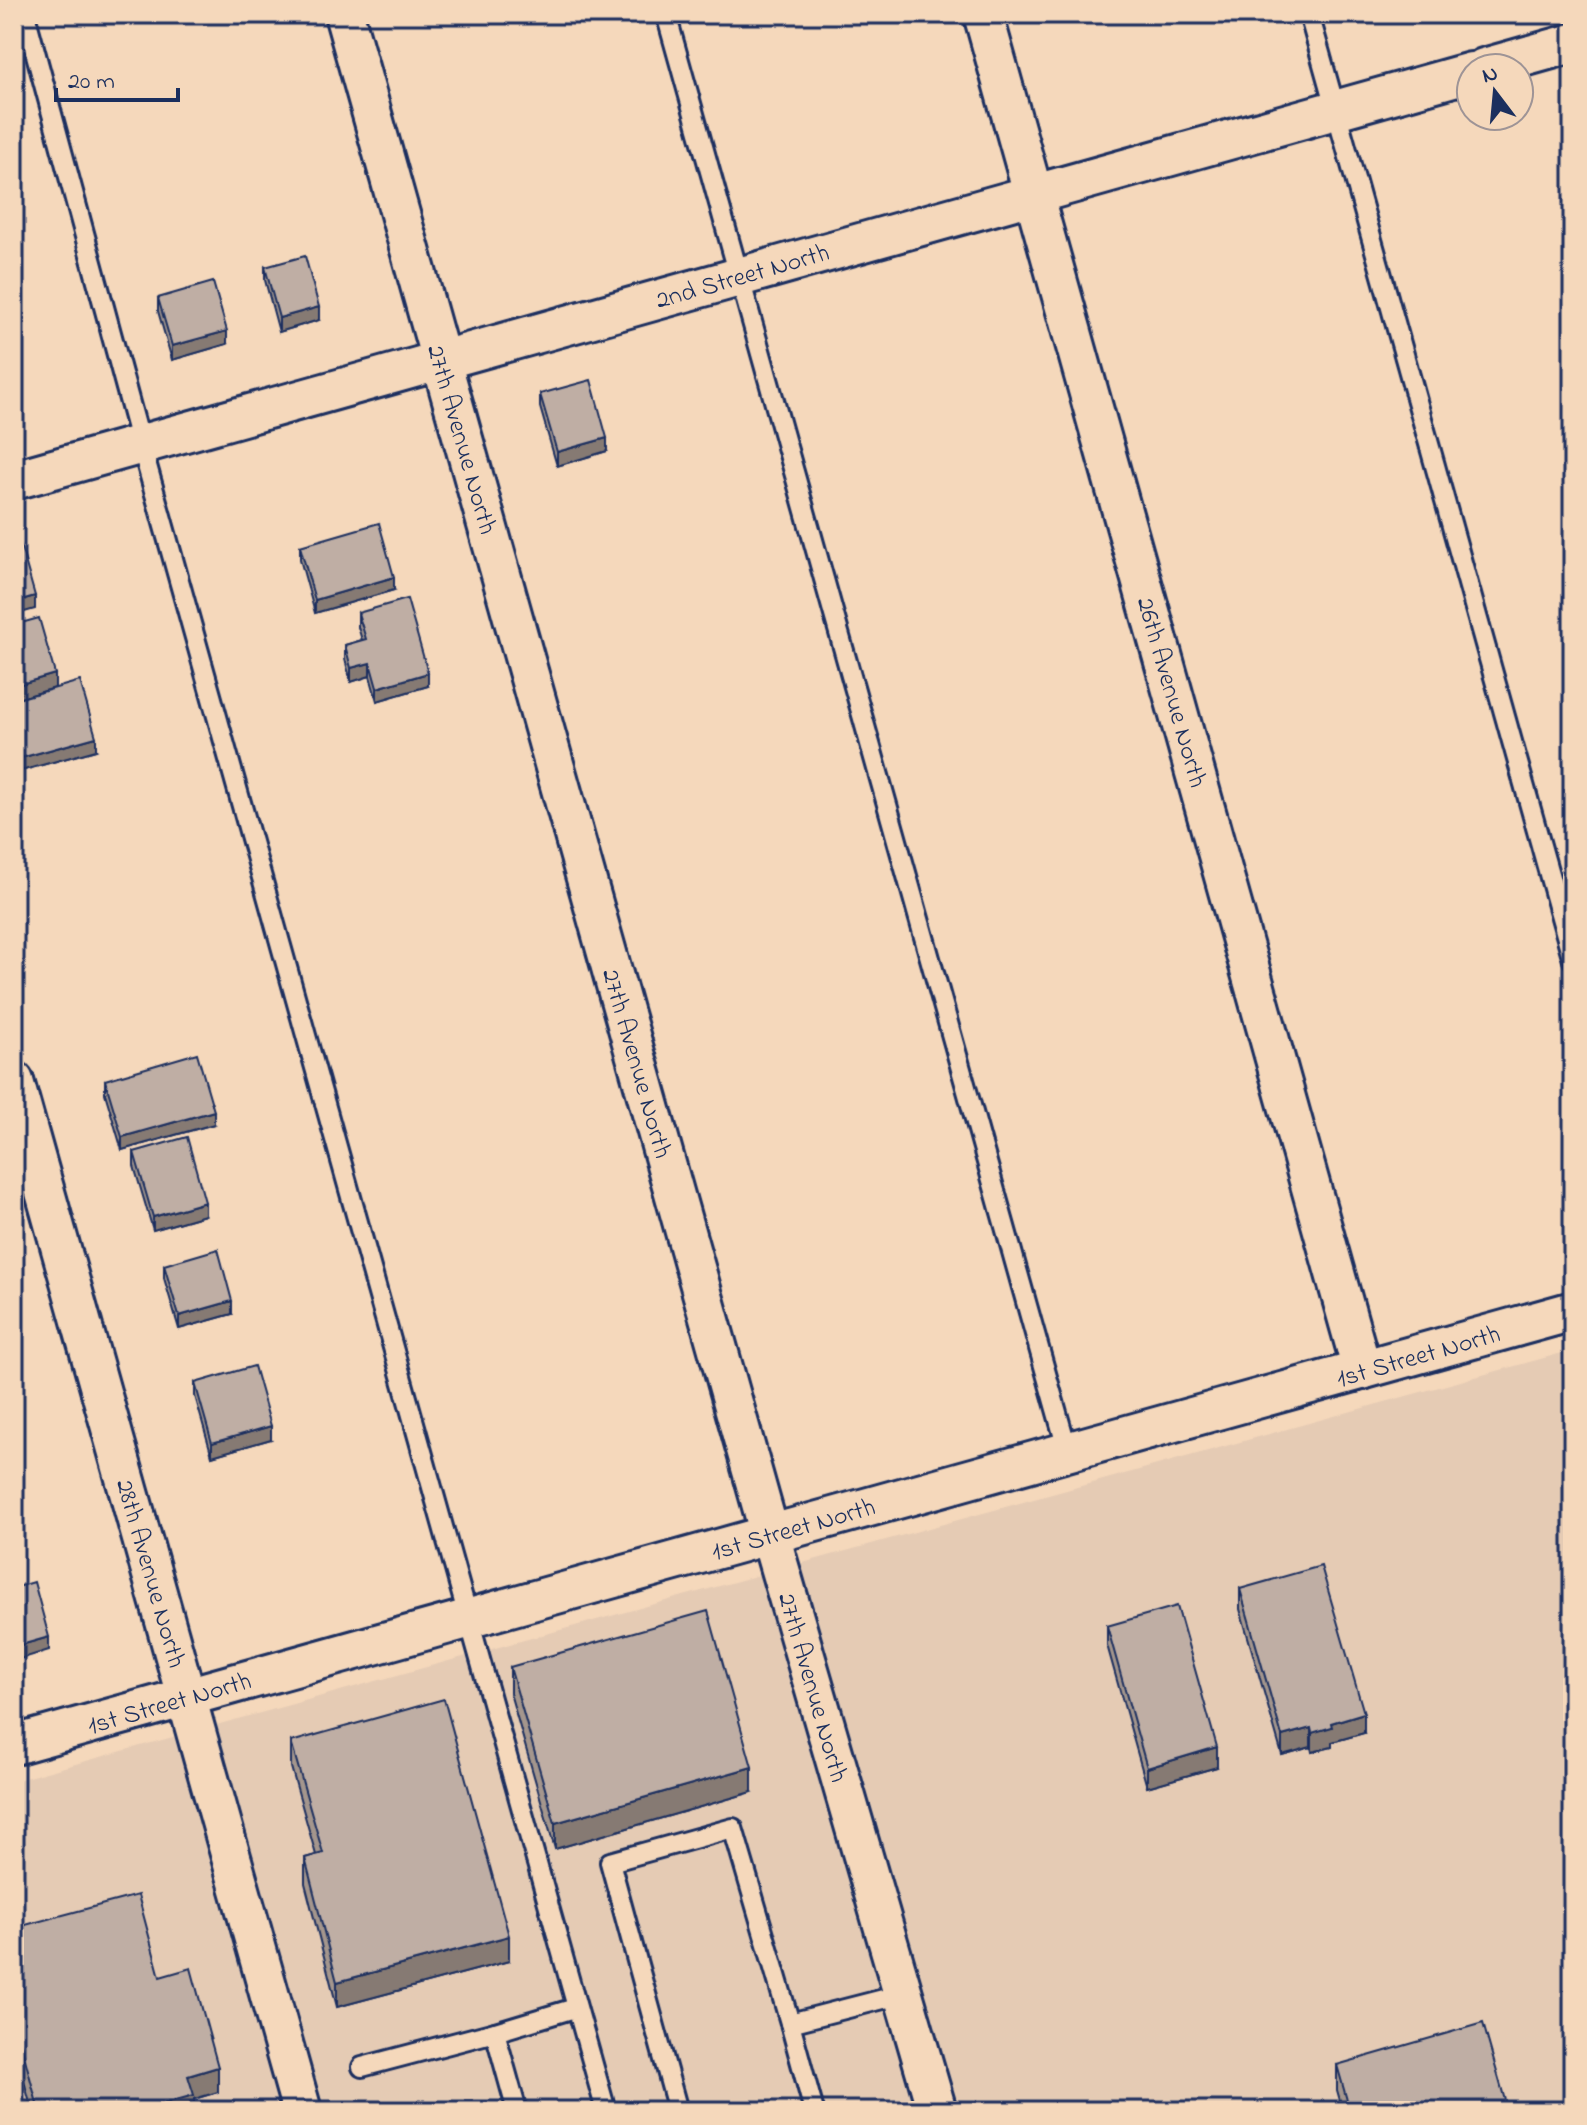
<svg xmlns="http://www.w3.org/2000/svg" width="1587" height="2125" viewBox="0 0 1587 2125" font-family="'Indie Flower',sans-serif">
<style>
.built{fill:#e5cbb4}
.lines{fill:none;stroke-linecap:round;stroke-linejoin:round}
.service-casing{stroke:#1b2f5e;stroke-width:24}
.minor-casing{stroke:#1b2f5e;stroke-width:44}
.service{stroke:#f5d8bb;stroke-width:18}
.minor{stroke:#f5d8bb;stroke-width:38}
.wall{fill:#a4968d;stroke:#1b2f5e;stroke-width:2}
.shaded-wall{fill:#867a73;stroke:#1b2f5e;stroke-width:2}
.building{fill:#bfaea4;stroke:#1b2f5e;stroke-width:2}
.labels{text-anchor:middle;stroke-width:7;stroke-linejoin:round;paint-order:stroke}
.street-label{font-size:26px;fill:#1b2f5e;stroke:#f5d8bb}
</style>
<rect width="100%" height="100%" fill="#f5d8bb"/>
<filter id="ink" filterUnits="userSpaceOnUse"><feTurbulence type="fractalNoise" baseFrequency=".0125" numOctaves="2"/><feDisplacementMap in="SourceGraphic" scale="16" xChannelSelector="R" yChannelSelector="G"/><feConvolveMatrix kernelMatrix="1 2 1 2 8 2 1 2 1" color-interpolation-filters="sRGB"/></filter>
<g filter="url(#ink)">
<polygon class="built" points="1573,1350 1573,2111 14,2111 14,1781"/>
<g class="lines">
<defs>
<g id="service">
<polyline points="25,14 141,444 606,2111"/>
<polyline points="666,14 1068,1452"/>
<polyline points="1309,14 1573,960"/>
<polyline points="790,2023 814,2111"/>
<polyline points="495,2032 575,2008"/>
<polyline points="362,2067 495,2032 517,2111"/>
<polyline points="678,2111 610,1862 733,1828 790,2023 903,1994"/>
</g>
<g id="minor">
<polyline points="344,14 770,1535 937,2111"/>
<polyline points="983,14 1362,1370"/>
<polyline points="1484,68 1573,43"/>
<polyline points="14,480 1471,72"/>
<polyline points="14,1081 302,2111"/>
<polyline points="14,1745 1573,1311"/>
</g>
</defs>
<use href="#service" class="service-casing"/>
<use href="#minor" class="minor-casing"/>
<use href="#service" class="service"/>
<use href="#minor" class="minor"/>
</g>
<g class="wall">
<polygon points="265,267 319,320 279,332 265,280"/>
<polygon points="158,298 227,344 172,360 158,311"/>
<polygon points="540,394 607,451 557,466 540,407"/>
<polygon points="300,546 394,590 315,613 300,559"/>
<polygon points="358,613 428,686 377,701 370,676 351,682 345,659 345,645 362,640 358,627"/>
<polygon points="14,700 96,750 17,772 14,760"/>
<polygon points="105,1080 214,1124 122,1150 105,1093"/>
<polygon points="134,1152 205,1215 153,1230 134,1166"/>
<polygon points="164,1265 232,1314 179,1329 164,1278"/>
<polygon points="195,1383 271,1439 212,1456 195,1396"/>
<polygon points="1240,1589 1364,1733 1332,1742 1332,1747 1312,1752 1311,1747 1282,1755 1240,1609"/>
<polygon points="1107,1626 1217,1767 1147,1787 1107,1645"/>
<polygon points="510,1667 752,1792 555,1849 510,1693"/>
<polygon points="291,1742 509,1961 337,2007 305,1883 305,1858 316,1855 291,1767"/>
<polygon points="14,1928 160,1977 218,2092 194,2099 194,2111 32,2111 14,2043"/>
<polygon points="1337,2065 1508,2111 1343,2111 1337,2090"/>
</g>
<g class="shaded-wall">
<polygon points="319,307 319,320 279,332 279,318"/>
<polygon points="227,331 227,344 172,360 172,346"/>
<polygon points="607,438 607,451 557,466 557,452"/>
<polygon points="394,577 394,590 315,613 315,600"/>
<polygon points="35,596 35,609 14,615 14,602"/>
<polygon points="370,663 370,676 351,682 351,668"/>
<polygon points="428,673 428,686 377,701 377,688"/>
<polygon points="55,674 55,688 14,700 14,686"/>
<polygon points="96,737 96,750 17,772 17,759"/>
<polygon points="214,1111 214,1124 122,1150 122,1137"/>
<polygon points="205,1202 205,1215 153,1230 153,1217"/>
<polygon points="232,1301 232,1314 179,1329 179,1316"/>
<polygon points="271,1426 271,1439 212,1456 212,1443"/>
<polygon points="49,1637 49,1650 14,1661 14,1647"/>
<polygon points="1364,1713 1364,1733 1332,1742 1332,1747 1312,1752 1312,1733 1331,1723"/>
<polygon points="1311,1728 1311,1747 1282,1755 1282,1736"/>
<polygon points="1217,1747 1217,1767 1147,1787 1147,1768"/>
<polygon points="752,1767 752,1792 555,1849 555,1823"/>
<polygon points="509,1936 509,1961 337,2007 337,1982"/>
<polygon points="218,2067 218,2092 194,2099 194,2111 151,2111 151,2107 188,2076"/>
</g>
<g class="building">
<polygon points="305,256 319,307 279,318 265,267"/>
<polygon points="213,282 227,331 172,346 158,298"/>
<polygon points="591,380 607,438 557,452 540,394"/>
<polygon points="379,523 394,577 315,600 300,546"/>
<polygon points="20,543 35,596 14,602 14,545"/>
<polygon points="407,599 428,673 377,688 370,663 351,668 345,645 366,639 358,613"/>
<polygon points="39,618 55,674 14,686 14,625"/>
<polygon points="80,681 96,737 17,759 14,747 14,700"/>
<polygon points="197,1053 214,1111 122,1137 105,1080"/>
<polygon points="187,1137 205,1202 153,1217 134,1152"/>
<polygon points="218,1249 232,1301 179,1316 164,1265"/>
<polygon points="254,1366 271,1426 212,1443 195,1383"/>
<polygon points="1321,1566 1364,1713 1331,1723 1332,1727 1312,1733 1311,1728 1282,1736 1240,1589"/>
<polygon points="34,1582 49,1637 14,1647 14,1588"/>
<polygon points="1177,1606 1217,1747 1147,1768 1107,1626"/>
<polygon points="708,1611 752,1767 555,1823 510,1667"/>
<polygon points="444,1699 509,1936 337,1982 305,1858 323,1853 291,1742"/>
<polygon points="138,1895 160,1977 191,1968 218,2067 188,2076 194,2095 151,2107 152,2111 39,2111 14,2018 14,1928"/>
<polygon points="1483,2023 1508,2111 1350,2111 1337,2065"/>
</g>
</g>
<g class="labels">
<g class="street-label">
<text transform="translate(742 275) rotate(-16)" y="9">2nd Street North</text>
<text transform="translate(463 439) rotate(74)" y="9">27th Avenue North</text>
<text transform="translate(1173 692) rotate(74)" y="9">26th Avenue North</text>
<text transform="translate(638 1063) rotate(74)" y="9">27th Avenue North</text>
<text transform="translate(1418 1355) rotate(-16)" y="9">1st Street North</text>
<text transform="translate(793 1528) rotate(-16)" y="9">1st Street North</text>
<text transform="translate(152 1573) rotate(74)" y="9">28th Avenue North</text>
<text transform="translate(814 1687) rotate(74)" y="9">27th Avenue North</text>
<text transform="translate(169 1702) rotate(-16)" y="9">1st Street North</text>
</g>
</g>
<rect width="1587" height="2125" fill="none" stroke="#f5d8bb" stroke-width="48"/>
<rect x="24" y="24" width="1539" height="2077" fill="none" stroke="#1b2f5e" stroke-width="3" filter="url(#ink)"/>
<g transform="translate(1495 92) rotate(344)"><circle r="38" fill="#f5d8bb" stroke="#9e9496" stroke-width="2"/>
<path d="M0-6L14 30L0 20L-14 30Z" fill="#1b2f5e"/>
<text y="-12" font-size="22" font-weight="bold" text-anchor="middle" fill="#1b2f5e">N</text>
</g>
<path d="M56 88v12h122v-12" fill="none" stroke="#1b2f5e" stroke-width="4"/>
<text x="68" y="88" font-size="24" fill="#1b2f5e" stroke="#f5d8bb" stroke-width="6" paint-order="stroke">20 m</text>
</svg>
